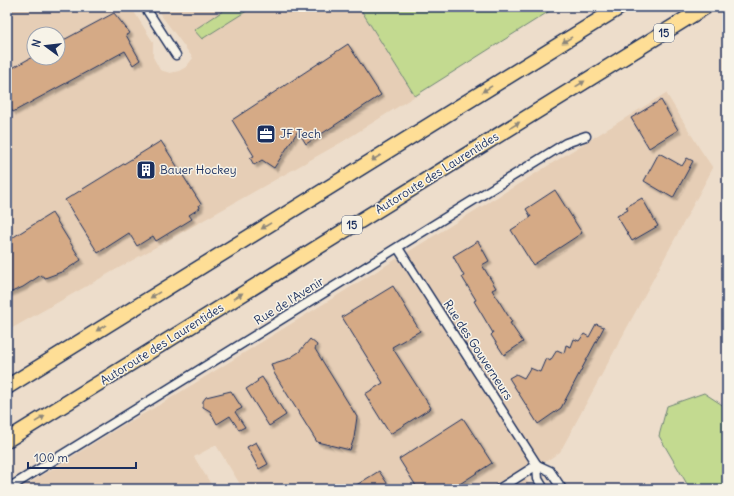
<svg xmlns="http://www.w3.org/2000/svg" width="734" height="496" viewBox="0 0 734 496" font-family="Delius,sans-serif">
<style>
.built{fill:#e6ceb6;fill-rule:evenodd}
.green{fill:#c3da90;stroke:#6f8477}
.building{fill:#d5aa86;stroke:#1b2f5e;filter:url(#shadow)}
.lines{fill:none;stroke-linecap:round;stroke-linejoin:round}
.minor-casing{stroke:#1b2f5e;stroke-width:11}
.motorway-casing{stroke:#1b2f5e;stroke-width:17}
.minor{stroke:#f7f3e8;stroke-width:8}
.motorway{stroke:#fede96;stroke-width:14}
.oneway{fill:#8c867a}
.labels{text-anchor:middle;stroke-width:3;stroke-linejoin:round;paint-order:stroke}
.shield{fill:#f7f3e8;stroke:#5d6a87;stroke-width:1}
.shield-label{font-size:11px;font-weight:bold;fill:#1b2f5e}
.poi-label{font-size:12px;fill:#1b2f5e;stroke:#f7f3e8;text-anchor:start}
.street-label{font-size:12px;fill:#1b2f5e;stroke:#f7f3e8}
</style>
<defs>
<filter id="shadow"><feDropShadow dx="3" dy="3" stdDeviation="1" flood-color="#0004"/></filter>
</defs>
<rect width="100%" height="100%" fill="#edddcb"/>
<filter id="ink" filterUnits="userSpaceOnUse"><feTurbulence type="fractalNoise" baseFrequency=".025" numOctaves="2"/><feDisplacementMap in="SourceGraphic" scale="8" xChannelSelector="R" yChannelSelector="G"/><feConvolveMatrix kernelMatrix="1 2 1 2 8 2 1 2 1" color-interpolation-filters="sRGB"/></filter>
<g filter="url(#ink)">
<g class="built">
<path d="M7 7H131L153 42V57L160 70 170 73 179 71 186 67 193 58 155 7H365L361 10 415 96 342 142 7 331ZM34 34H58V58H34Z"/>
<polygon points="666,93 700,149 713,168 560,452 524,476 532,489 243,489 216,445 194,457 214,489 20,489 120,427 161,404"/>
</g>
<g class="green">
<polygon points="229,7 253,7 202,39 194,30"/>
<polygon points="365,7 556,7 415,96 361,10"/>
<polygon points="704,393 727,408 727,489 690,489 659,436 667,406"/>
</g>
<g class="building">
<polygon points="114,13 130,33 126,35 140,60 133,65 125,51 13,112 7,102 7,71 34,56 34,58 58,58 58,43"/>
<polygon points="348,44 381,95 306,144 298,131 274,168 262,160 254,165 250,158 254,156 232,120"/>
<polygon points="661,100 678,130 649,148 631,118"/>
<polygon points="161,141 201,204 199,205 200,208 189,215 192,219 156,241 153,236 137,246 129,233 98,253 65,200"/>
<polygon points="659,153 682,166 687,158 693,161 673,198 644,181"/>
<polygon points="555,190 582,233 533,265 511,230 531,217 526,209"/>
<polygon points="642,198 658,226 632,241 617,216 628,210 626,207"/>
<polygon points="52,213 81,260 64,271 45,278 41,275 23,287 7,294 7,241"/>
<polygon points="478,241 489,261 482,265 496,288 492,290 512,322 510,323 523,342 504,355 491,335 493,333 474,301 476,300 462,277 464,276 453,256"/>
<polygon points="393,286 420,331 392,347 431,408 390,434 365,394 383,383 342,317"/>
<polygon points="596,324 604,327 561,408 538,424 509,378 516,374 524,378 530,368 540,372 546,358 550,361 557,350 564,353 566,345 571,347 574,339 579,341 584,334 589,337"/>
<polygon points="310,339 317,345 315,349 357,417 354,438 350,450 317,442 274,373 271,364 288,359 299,352"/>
<polygon points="262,377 286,415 269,426 246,389 258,381 257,380"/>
<polygon points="231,391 242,408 235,412 245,427 239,430 230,416 217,424 210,411 203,407 203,401 206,397"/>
<polygon points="463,418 492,463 452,489 426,489 424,485 418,489 399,459"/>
<polygon points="256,442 268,464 259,469 247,447"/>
<polygon points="379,471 391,489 350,489"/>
</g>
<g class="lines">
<defs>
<g id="minor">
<polyline points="145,7 176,55"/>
<polyline points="398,248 537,465 538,479 544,489"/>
<polyline points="537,465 550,471 562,489"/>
<polyline points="7,489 566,143 586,136"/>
<polyline points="499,489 537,465"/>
</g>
<g id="motorway">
<polyline points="7,387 620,7"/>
<polyline points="7,440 705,7"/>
</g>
</defs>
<use href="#minor" class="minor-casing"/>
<use href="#motorway" class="motorway-casing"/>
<use href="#minor" class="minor"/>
<use href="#motorway" class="motorway"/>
</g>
<defs><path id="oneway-solid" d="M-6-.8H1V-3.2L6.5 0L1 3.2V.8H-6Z"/></defs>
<g class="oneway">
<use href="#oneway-solid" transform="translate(567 40) rotate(148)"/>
<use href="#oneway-solid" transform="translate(580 84) rotate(-32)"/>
<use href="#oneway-solid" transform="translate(487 89) rotate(148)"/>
<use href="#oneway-solid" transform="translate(515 125) rotate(-32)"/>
<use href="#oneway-solid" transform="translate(376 158) rotate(148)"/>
<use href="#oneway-solid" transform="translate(266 226) rotate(148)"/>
<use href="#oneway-solid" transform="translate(155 295) rotate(148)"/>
<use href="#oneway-solid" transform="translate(238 296) rotate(-32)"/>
<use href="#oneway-solid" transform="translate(101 328) rotate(148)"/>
<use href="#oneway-solid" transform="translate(40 419) rotate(-32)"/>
</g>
</g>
<defs>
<symbol id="office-square" viewBox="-11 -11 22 22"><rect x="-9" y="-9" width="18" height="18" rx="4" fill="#1b2f5e" stroke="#f7f3e8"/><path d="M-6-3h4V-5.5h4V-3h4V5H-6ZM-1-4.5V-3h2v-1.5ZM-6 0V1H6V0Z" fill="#fff"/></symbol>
<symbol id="building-square" viewBox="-11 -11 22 22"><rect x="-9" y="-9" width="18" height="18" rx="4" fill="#1b2f5e" stroke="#f7f3e8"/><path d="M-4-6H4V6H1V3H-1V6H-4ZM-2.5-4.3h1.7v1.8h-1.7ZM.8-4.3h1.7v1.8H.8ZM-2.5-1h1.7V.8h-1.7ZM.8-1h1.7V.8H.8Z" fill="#fff"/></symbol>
</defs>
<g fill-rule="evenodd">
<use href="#office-square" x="255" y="123" width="22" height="22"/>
<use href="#building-square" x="135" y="159" width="22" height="22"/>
</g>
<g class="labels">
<g class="shield">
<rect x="654" y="24" width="20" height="18" rx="3"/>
<rect x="342" y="216" width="20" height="18" rx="3"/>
</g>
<g class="shield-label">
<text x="664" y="37">15</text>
<text x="352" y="229">15</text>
</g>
<g class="poi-label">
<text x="280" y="138">JF Tech</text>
<text x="160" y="174">Bauer Hockey</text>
</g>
<g class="street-label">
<text transform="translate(437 173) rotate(-32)" y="4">Autoroute des Laurentides</text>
<text transform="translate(289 301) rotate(-32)" y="4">Rue de l'Avenir</text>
<text transform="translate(162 344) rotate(-32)" y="4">Autoroute des Laurentides</text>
<text transform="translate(478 350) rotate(57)" y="4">Rue des Gouverneurs</text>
</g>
</g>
<rect width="734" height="496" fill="none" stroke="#f7f3e8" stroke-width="24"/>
<rect x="12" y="12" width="710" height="472" fill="none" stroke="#1b2f5e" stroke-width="1.5" filter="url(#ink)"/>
<g transform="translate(46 46) rotate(285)"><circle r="19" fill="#f7f3e8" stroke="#9fa5b1"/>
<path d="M0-3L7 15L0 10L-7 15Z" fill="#1b2f5e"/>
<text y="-6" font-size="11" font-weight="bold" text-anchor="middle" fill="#1b2f5e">N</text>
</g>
<path d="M28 462v6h108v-6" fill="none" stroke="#1b2f5e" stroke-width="2"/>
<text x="34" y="462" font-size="12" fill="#1b2f5e" stroke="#f7f3e8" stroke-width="3" paint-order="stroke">100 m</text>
</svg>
